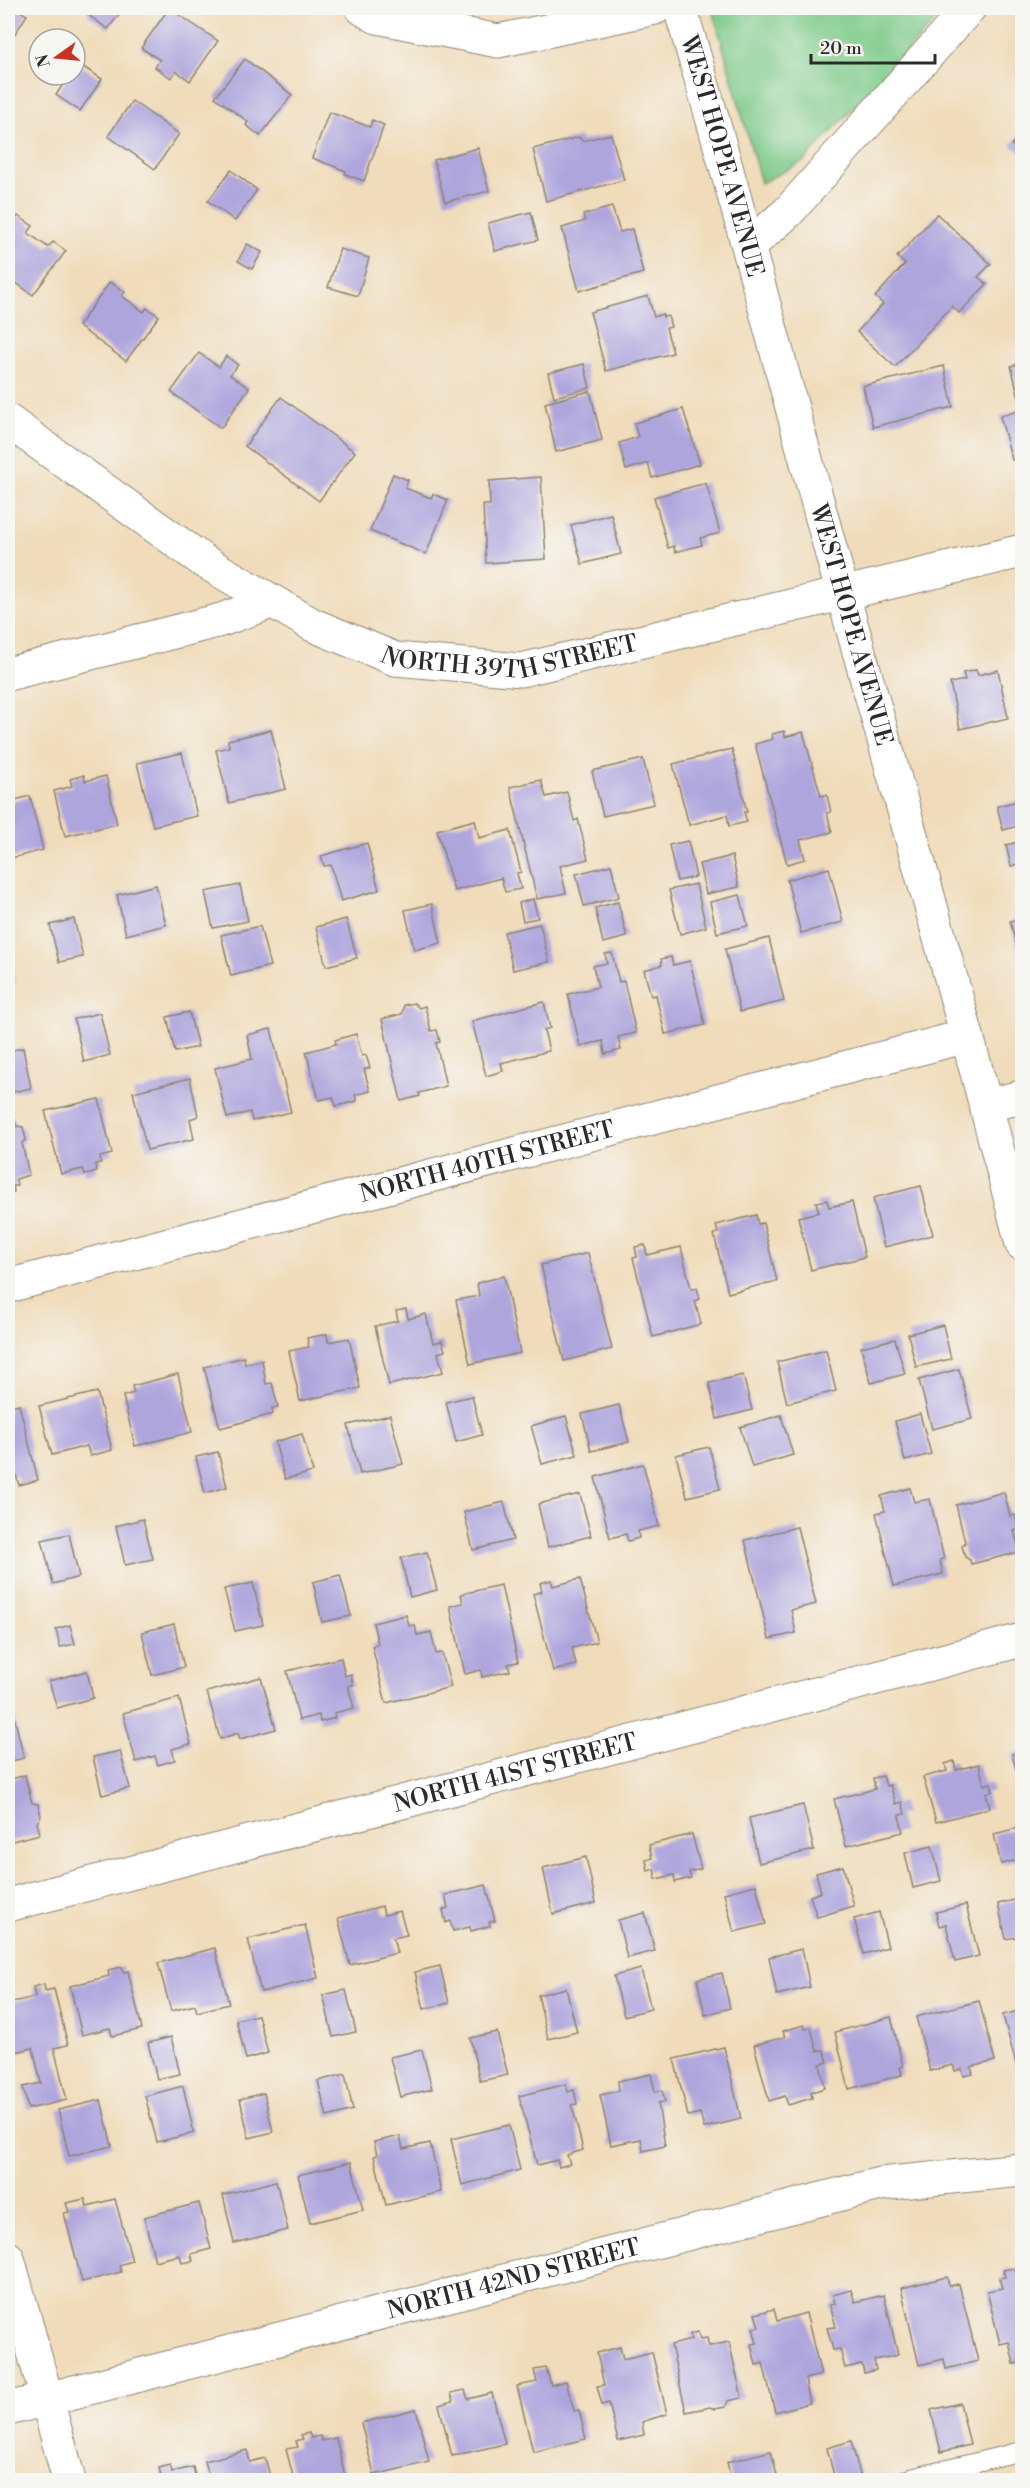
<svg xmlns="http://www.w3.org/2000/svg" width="1030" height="2488" viewBox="0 0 1030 2488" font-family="'Libre Bodoni',serif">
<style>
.green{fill:#7dca88;stroke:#547a5a;stroke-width:1.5}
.building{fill:#aea5dd}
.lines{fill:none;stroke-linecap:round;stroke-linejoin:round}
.lane-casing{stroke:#8e8472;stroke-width:20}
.street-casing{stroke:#8e8472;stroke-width:35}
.lane{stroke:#fff;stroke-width:18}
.street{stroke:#fff;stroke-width:33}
.labels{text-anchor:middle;stroke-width:4.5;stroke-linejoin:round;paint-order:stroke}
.street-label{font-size:24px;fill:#2b2b2b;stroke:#f6f6f2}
</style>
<rect width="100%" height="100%" fill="#f6f6f2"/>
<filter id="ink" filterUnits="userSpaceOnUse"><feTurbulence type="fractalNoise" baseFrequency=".0167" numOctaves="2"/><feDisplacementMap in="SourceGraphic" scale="12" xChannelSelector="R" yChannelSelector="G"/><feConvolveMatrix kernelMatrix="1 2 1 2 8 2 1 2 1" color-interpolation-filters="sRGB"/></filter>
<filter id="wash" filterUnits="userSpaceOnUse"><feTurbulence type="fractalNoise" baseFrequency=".008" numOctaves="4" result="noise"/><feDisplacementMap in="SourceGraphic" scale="24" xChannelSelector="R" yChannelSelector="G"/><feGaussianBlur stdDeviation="1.35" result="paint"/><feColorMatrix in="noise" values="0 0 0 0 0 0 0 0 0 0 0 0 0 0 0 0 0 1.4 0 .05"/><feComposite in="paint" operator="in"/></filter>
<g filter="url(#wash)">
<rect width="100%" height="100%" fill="#f0dcba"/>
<polygon class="green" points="712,8 947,8 804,161 761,183"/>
<g id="blocks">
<g class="building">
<polygon points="8,8 15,8 27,15 8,45"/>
<polygon points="92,8 124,8 108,29 87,14"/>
<polygon points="169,8 218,41 190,81 176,71 171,78 155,67 160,60 141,48"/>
<polygon points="245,59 292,95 260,136 246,125 248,122 215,97"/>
<polygon points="77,63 102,79 80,111 56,95 69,75 75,75"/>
<polygon points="132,101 179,134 155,169 108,136"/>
<polygon points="329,112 370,127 372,120 384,125 364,181 345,174 346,171 312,158"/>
<polygon points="1022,132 1022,154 1011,145"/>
<polygon points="611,134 624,180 546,201 533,149 579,137 582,141"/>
<polygon points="478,148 489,191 445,202 434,160"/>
<polygon points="231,170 257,190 235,221 208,201"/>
<polygon points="612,207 620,232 632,229 643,273 579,291 562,228 585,221 583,215"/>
<polygon points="531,212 538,240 495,251 488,223"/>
<polygon points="937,214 991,264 978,277 987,284 959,313 952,306 895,367 857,332 883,304 875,297 905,264 897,257"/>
<polygon points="18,216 33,226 28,233 48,247 53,242 66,251 33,295 8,277 8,230"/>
<polygon points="247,244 262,252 252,269 238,261"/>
<polygon points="340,249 369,258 358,296 328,287"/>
<polygon points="110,282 125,292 122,296 144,312 147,308 159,316 126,361 78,326"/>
<polygon points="648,296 654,317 662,314 663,317 668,316 671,327 666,328 673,353 606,371 590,312"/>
<polygon points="199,353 219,367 226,356 238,365 230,375 249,388 221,428 171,392"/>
<polygon points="1022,363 1022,398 1019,398 1011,366"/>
<polygon points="584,364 590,388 554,397 548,373"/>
<polygon points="944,366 953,407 873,427 863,386"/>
<polygon points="590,391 602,440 556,452 545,403"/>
<polygon points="281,397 355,452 319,501 245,446"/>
<polygon points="683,409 700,464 652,478 648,463 626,470 619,443 638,437 634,423"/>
<polygon points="1022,410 1022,458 1012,460 1000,416"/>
<polygon points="393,474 408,480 405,488 431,498 433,494 448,500 426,554 370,531"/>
<polygon points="541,477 546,559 486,563 483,505 490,505 489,481"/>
<polygon points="706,483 720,533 700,538 702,545 675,552 674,546 668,548 654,497"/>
<polygon points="611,514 621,554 582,564 571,525"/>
<polygon points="976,670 978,675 998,670 1008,718 960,729 950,683 965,680 963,673"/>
<polygon points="271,730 286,789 229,803 216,750 229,747 228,740"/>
<polygon points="784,731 785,737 803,732 821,796 827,795 831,812 827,813 832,832 800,840 805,859 787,864 755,744 773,739 772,734"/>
<polygon points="732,749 747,812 744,812 747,822 729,826 727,815 689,825 673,764"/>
<polygon points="182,753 197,816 153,826 137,763"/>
<polygon points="643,759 654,804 603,816 592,771"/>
<polygon points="84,775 85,781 106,776 117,824 65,836 54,791 72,786 70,779"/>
<polygon points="541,780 546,797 567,792 574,821 578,819 588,859 560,866 566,893 537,899 510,787"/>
<polygon points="30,796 43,850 8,859 8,802"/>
<polygon points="1022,800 1022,825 1003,830 997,806"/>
<polygon points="475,820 479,838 510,830 521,872 517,873 521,889 505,892 501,878 454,891 437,830"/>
<polygon points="688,841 696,877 677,881 669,845"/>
<polygon points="1022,841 1022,863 1011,866 1006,845"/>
<polygon points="367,843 379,890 341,901 331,865 324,866 321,856"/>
<polygon points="732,856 739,887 706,894 699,864"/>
<polygon points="611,865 619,897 584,906 576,874"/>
<polygon points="829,868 843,922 801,933 787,880"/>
<polygon points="696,884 706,927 680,934 669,890"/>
<polygon points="156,885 166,925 126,935 117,895"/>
<polygon points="240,885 248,921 213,928 205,892"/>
<polygon points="740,895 748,926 717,933 710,902"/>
<polygon points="533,899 538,918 523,921 519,903"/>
<polygon points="618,902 627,937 603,943 595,908"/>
<polygon points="432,904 441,943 414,950 405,910"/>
<polygon points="1022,918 1022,967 1010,921"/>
<polygon points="74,919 83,957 59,962 50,925"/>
<polygon points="346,919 357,958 326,966 316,927"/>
<polygon points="540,924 549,962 513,970 504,932"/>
<polygon points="260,926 270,966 231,976 221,935"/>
<polygon points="769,938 784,1001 740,1012 725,949"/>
<polygon points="612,953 619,982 624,981 636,1033 618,1037 621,1050 605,1054 603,1041 580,1046 568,994 598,987 593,966 607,963 605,954"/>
<polygon points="8,956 15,983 8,985"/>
<polygon points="671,957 673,965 690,961 705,1025 665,1034 656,995 651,996 644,970 662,965 661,959"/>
<polygon points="544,1002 550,1028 544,1030 549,1051 501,1063 503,1071 486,1076 472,1021"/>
<polygon points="414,1003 419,1008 425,1006 431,1031 437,1030 440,1042 436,1043 446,1086 419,1093 420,1096 401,1101 382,1019 402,1014 404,1005"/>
<polygon points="189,1012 198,1047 175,1052 167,1017"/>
<polygon points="100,1013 110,1055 84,1062 74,1019"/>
<polygon points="271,1029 291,1112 252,1121 250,1112 227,1118 215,1068 252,1059 247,1035"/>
<polygon points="356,1034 362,1056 366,1055 370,1068 364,1069 370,1091 355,1095 357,1101 336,1106 333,1097 319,1100 306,1052 336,1044 335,1040"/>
<polygon points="23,1048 31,1088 8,1093 8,1051"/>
<polygon points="190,1078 198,1116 190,1119 194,1139 147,1150 133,1092"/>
<polygon points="99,1099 112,1154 100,1157 101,1163 95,1164 97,1172 85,1175 83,1169 61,1174 45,1111"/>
<polygon points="15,1119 16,1126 23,1127 26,1140 22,1143 29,1175 16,1179 17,1186 13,1186 14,1192 8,1194 8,1120"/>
<polygon points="921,1186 933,1235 884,1247 873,1198"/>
<polygon points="827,1200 829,1207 852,1202 865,1257 811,1270 798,1217 819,1212 816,1202"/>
<polygon points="756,1215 758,1224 763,1223 777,1281 728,1293 714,1234 718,1233 716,1225"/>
<polygon points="645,1245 647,1255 681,1247 691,1289 697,1288 700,1299 695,1301 701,1324 653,1337 633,1258 637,1257 635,1247"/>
<polygon points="588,1253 612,1349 564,1361 541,1265"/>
<polygon points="504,1276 520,1353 470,1364 456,1300 479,1296 477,1283"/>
<polygon points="406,1309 408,1319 426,1314 433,1343 442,1341 445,1351 438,1353 443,1372 389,1385 375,1326 398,1321 396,1311"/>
<polygon points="943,1325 951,1359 916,1367 908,1334"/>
<polygon points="327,1334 328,1342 349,1338 360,1388 300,1401 289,1351 309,1347 307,1338"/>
<polygon points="895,1339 905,1374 871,1383 861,1347"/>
<polygon points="826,1350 836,1391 787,1403 777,1362"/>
<polygon points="244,1357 245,1364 262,1360 266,1384 272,1383 278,1407 272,1408 273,1414 220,1428 204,1367"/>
<polygon points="959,1369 972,1419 932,1429 919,1380"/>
<polygon points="178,1374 192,1432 135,1446 123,1396 134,1393 132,1386"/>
<polygon points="743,1375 752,1410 717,1419 709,1383"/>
<polygon points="97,1392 112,1450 90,1456 87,1446 52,1455 39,1406"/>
<polygon points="472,1396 482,1435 456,1442 446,1402"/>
<polygon points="19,1404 38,1480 19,1485 16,1475 8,1477 8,1407"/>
<polygon points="619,1405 629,1442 591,1451 582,1414"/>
<polygon points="920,1414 931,1454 905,1461 895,1421"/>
<polygon points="390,1415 403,1464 360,1474 348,1425"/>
<polygon points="781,1415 793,1455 752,1467 740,1427"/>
<polygon points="566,1416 577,1455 542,1464 531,1426"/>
<polygon points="302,1434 313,1472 285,1479 275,1442"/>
<polygon points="709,1447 720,1489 687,1497 676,1455"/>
<polygon points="218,1452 227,1487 205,1493 196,1457"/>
<polygon points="643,1464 659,1526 638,1531 639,1538 628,1541 626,1534 610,1538 595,1477"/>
<polygon points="910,1488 914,1502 930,1499 944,1559 940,1560 943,1574 894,1586 876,1513 885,1511 881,1496"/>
<polygon points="1004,1492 1010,1516 1015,1515 1019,1529 1014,1531 1020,1552 971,1564 970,1560 965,1557 962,1546 965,1542 956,1505"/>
<polygon points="580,1494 591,1536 548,1547 538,1504"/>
<polygon points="504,1502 513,1540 473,1550 464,1512"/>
<polygon points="143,1519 153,1559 125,1565 116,1526"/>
<polygon points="797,1527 816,1604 791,1610 796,1633 769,1639 745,1540"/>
<polygon points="69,1534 79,1577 53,1584 42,1540"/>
<polygon points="427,1552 437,1590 410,1597 401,1558"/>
<polygon points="340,1575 351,1616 322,1622 313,1582"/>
<polygon points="580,1579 597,1642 572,1648 576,1665 553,1671 533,1594 542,1591 540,1583 551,1580 553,1586"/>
<polygon points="253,1583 263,1625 235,1631 224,1589"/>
<polygon points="501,1585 518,1662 508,1664 510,1671 482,1677 481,1670 465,1674 450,1606 463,1603 461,1594"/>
<polygon points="406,1615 409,1626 415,1625 417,1635 431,1632 436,1654 442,1653 451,1687 386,1703 372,1646 378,1644 373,1623"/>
<polygon points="174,1624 184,1667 152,1675 142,1632"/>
<polygon points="70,1625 75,1644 60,1647 56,1629"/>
<polygon points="341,1658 345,1676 351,1674 353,1685 348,1686 354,1708 334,1713 335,1718 320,1722 319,1715 299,1720 287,1671"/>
<polygon points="87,1671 93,1698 57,1708 49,1681"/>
<polygon points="261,1677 276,1729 240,1739 238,1733 220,1739 207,1692"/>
<polygon points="179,1698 191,1744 172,1749 175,1760 158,1765 155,1756 136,1762 123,1713"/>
<polygon points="13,1712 24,1758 8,1762 8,1714"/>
<polygon points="120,1751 130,1788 102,1795 93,1757"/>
<polygon points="1022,1751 1022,1794 1012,1754"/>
<polygon points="954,1761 956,1770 979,1764 984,1785 991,1783 993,1791 986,1793 990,1808 936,1822 923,1777 947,1771 945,1764"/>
<polygon points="25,1775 32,1803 38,1804 41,1816 37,1823 40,1834 8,1842 8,1780"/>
<polygon points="883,1776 886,1786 890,1785 896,1804 902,1802 905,1814 899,1815 903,1832 846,1846 834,1799 875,1789 873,1778"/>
<polygon points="803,1805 814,1850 759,1863 749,1818"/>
<polygon points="1018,1828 1022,1859 1001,1864 994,1834"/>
<polygon points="692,1834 701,1869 689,1872 691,1878 675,1882 674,1875 656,1879 654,1869 648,1871 646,1860 652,1858 649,1845"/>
<polygon points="932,1846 941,1881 913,1888 905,1853"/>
<polygon points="586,1857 596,1903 553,1914 543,1868"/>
<polygon points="843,1866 854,1906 817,1917 810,1896 821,1892 816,1873"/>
<polygon points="486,1885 495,1921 489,1922 490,1926 471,1931 470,1927 453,1931 450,1921 446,1923 443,1910 448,1908 445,1895"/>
<polygon points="756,1885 766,1924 734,1932 724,1893"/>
<polygon points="1022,1898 1022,1936 1006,1939 998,1904"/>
<polygon points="966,1905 979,1956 955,1962 946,1924 939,1926 936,1912"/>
<polygon points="382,1906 384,1915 400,1911 407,1935 393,1938 397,1953 350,1965 338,1918"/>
<polygon points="879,1912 888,1947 864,1954 854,1919"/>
<polygon points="645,1913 655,1951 627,1958 618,1920"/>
<polygon points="305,1925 318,1978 261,1992 248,1939"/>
<polygon points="215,1948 229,2004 197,2012 195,2005 171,2011 158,1963"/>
<polygon points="802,1949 810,1987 777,1995 769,1957"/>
<polygon points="440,1966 449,2003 424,2009 415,1972"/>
<polygon points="122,1967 123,1972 128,1971 142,2029 112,2036 110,2028 82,2035 70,1986 109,1976 108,1970"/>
<polygon points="641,1969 651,2009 624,2016 614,1976"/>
<polygon points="722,1973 730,2008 705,2015 697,1979"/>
<polygon points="44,1984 45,1991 54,1989 68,2045 54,2048 67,2100 28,2109 23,2087 41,2083 33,2048 8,2054 8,2003 35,1997 33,1987"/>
<polygon points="566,1988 577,2032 548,2039 538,1995"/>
<polygon points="346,1990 356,2032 333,2037 323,1995"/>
<polygon points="979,2001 995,2061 971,2067 973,2074 964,2076 962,2069 955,2071 953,2065 930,2071 916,2017"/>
<polygon points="1022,2010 1022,2064 1016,2065 1003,2015"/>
<polygon points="258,2015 268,2053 246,2059 236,2020"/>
<polygon points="891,2017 903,2066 900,2067 902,2075 849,2089 835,2032"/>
<polygon points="804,2025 805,2029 811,2028 817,2051 824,2050 828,2062 820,2064 825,2088 811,2092 812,2098 788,2105 785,2096 769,2101 754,2045 785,2037 783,2031"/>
<polygon points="497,2032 508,2075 480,2081 470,2038"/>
<polygon points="171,2037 180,2074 157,2079 148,2043"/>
<polygon points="724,2047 741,2119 704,2128 700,2113 688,2116 674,2059"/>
<polygon points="422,2050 432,2089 400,2097 390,2057"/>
<polygon points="345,2074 353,2110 327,2117 318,2081"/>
<polygon points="651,2074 655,2092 662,2090 665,2102 658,2103 665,2146 643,2151 641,2139 611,2145 600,2095 619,2091 618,2081"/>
<polygon points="566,2084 568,2092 574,2090 577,2104 572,2105 583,2150 567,2155 570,2164 559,2167 557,2160 537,2165 519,2096"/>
<polygon points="183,2086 194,2133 157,2142 145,2096"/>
<polygon points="264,2093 273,2132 249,2138 240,2099"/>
<polygon points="101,2100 112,2146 69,2156 58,2110"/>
<polygon points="509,2125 520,2170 462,2185 451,2139"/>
<polygon points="400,2136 403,2149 430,2143 441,2192 386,2205 374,2156 377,2155 374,2142"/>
<polygon points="351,2162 363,2210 310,2223 298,2175"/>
<polygon points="276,2181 288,2230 234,2243 223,2195"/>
<polygon points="85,2199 87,2206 115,2199 132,2261 119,2265 121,2272 82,2282 64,2213 69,2212 66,2203"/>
<polygon points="199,2203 211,2249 191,2254 193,2261 182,2263 180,2255 155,2261 144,2217"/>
<polygon points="1014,2268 1016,2273 1022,2272 1022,2362 1014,2364 1009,2342 1000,2344 987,2291 1002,2288 999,2278 1005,2277 1003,2270"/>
<polygon points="947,2277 949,2286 959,2284 978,2361 946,2369 944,2359 919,2365 901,2288"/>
<polygon points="851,2290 855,2302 884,2295 898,2355 874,2360 876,2370 864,2373 862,2364 845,2368 840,2349 833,2350 827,2328 836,2327 830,2305 835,2304 833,2295"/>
<polygon points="774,2309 777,2321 806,2313 821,2375 805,2379 810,2403 775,2412 763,2363 756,2365 751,2344 757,2343 753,2328 759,2327 755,2314"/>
<polygon points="698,2332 700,2339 707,2338 709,2346 729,2342 742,2398 728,2401 726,2407 714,2409 710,2407 686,2412 671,2345 691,2340 690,2334"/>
<polygon points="620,2347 623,2359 652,2352 667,2414 642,2422 644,2435 618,2441 609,2403 602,2405 597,2386 604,2385 597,2353"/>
<polygon points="546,2368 551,2385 566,2381 574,2411 579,2410 586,2439 533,2452 517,2386 537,2382 534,2370"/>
<polygon points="465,2390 468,2399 492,2393 505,2444 452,2456 439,2405 453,2401 451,2393"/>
<polygon points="1022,2397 1022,2417 1017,2399"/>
<polygon points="960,2403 970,2445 941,2452 931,2410"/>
<polygon points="416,2409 429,2462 374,2475 361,2423"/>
<polygon points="309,2433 311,2438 320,2436 322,2441 336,2438 346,2480 294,2480 286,2449 298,2447 296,2441 303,2439 301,2435"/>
<polygon points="851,2441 861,2478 835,2480 827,2448"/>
<polygon points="247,2450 250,2462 265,2458 270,2476 275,2475 277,2480 210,2480 205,2461"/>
<polygon points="771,2451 778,2480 731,2480 727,2462"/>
<polygon points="170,2465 172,2472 193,2467 196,2480 144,2480 161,2476 159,2468"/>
</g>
</g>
</g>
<g filter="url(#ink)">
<use href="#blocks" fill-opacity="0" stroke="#8e8472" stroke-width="1.5"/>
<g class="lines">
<defs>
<polyline id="lane" points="903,2480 1022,2451"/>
<g id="street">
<polyline points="362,8 377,17 498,41 655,8"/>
<path id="s1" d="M680 8C739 203 789 401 844 598 904 813 967 1027 1022 1244"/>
<polyline points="749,246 788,212 969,8"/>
<path id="s2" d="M8 421 205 562 313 625 395 659 521 670 1022 551"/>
<polyline points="8,674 221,620 271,602"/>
<polyline points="987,1105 1022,1097"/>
<path id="s3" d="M8 1286 967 1036"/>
<path id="s4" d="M8 1905 1022 1640"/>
<polyline points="8,2258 69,2480"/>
<path id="s5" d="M8 2409 880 2184 1022 2170"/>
</g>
</defs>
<use href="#lane" class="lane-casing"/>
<use href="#street" class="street-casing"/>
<use href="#lane" class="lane"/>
<use href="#street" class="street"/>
</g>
</g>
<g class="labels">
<g class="street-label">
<text dy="8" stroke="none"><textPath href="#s1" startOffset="154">WEST HOPE AVENUE</textPath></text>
<text dy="8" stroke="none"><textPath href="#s1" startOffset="640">WEST HOPE AVENUE</textPath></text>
<text dy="8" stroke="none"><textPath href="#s2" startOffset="572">NORTH 39TH STREET</textPath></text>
<text dy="8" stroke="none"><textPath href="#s3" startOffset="495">NORTH 40TH STREET</textPath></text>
<text dy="8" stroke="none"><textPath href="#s4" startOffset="524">NORTH 41ST STREET</textPath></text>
<text dy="8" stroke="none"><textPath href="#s5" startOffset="522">NORTH 42ND STREET</textPath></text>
</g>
</g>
<rect width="1030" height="2488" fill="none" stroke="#f6f6f2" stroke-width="30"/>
<g transform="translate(57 57) rotate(255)"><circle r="28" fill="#f6f6f2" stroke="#a5a5a2" stroke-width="1.5"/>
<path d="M0-4.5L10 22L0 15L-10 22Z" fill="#c8321e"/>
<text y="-9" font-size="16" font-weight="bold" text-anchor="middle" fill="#2b2b2b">N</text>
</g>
<path d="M811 54v9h124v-9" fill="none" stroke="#2b2b2b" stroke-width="3"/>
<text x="820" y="54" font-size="18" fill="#2b2b2b" stroke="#f6f6f2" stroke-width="4.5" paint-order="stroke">20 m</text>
</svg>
